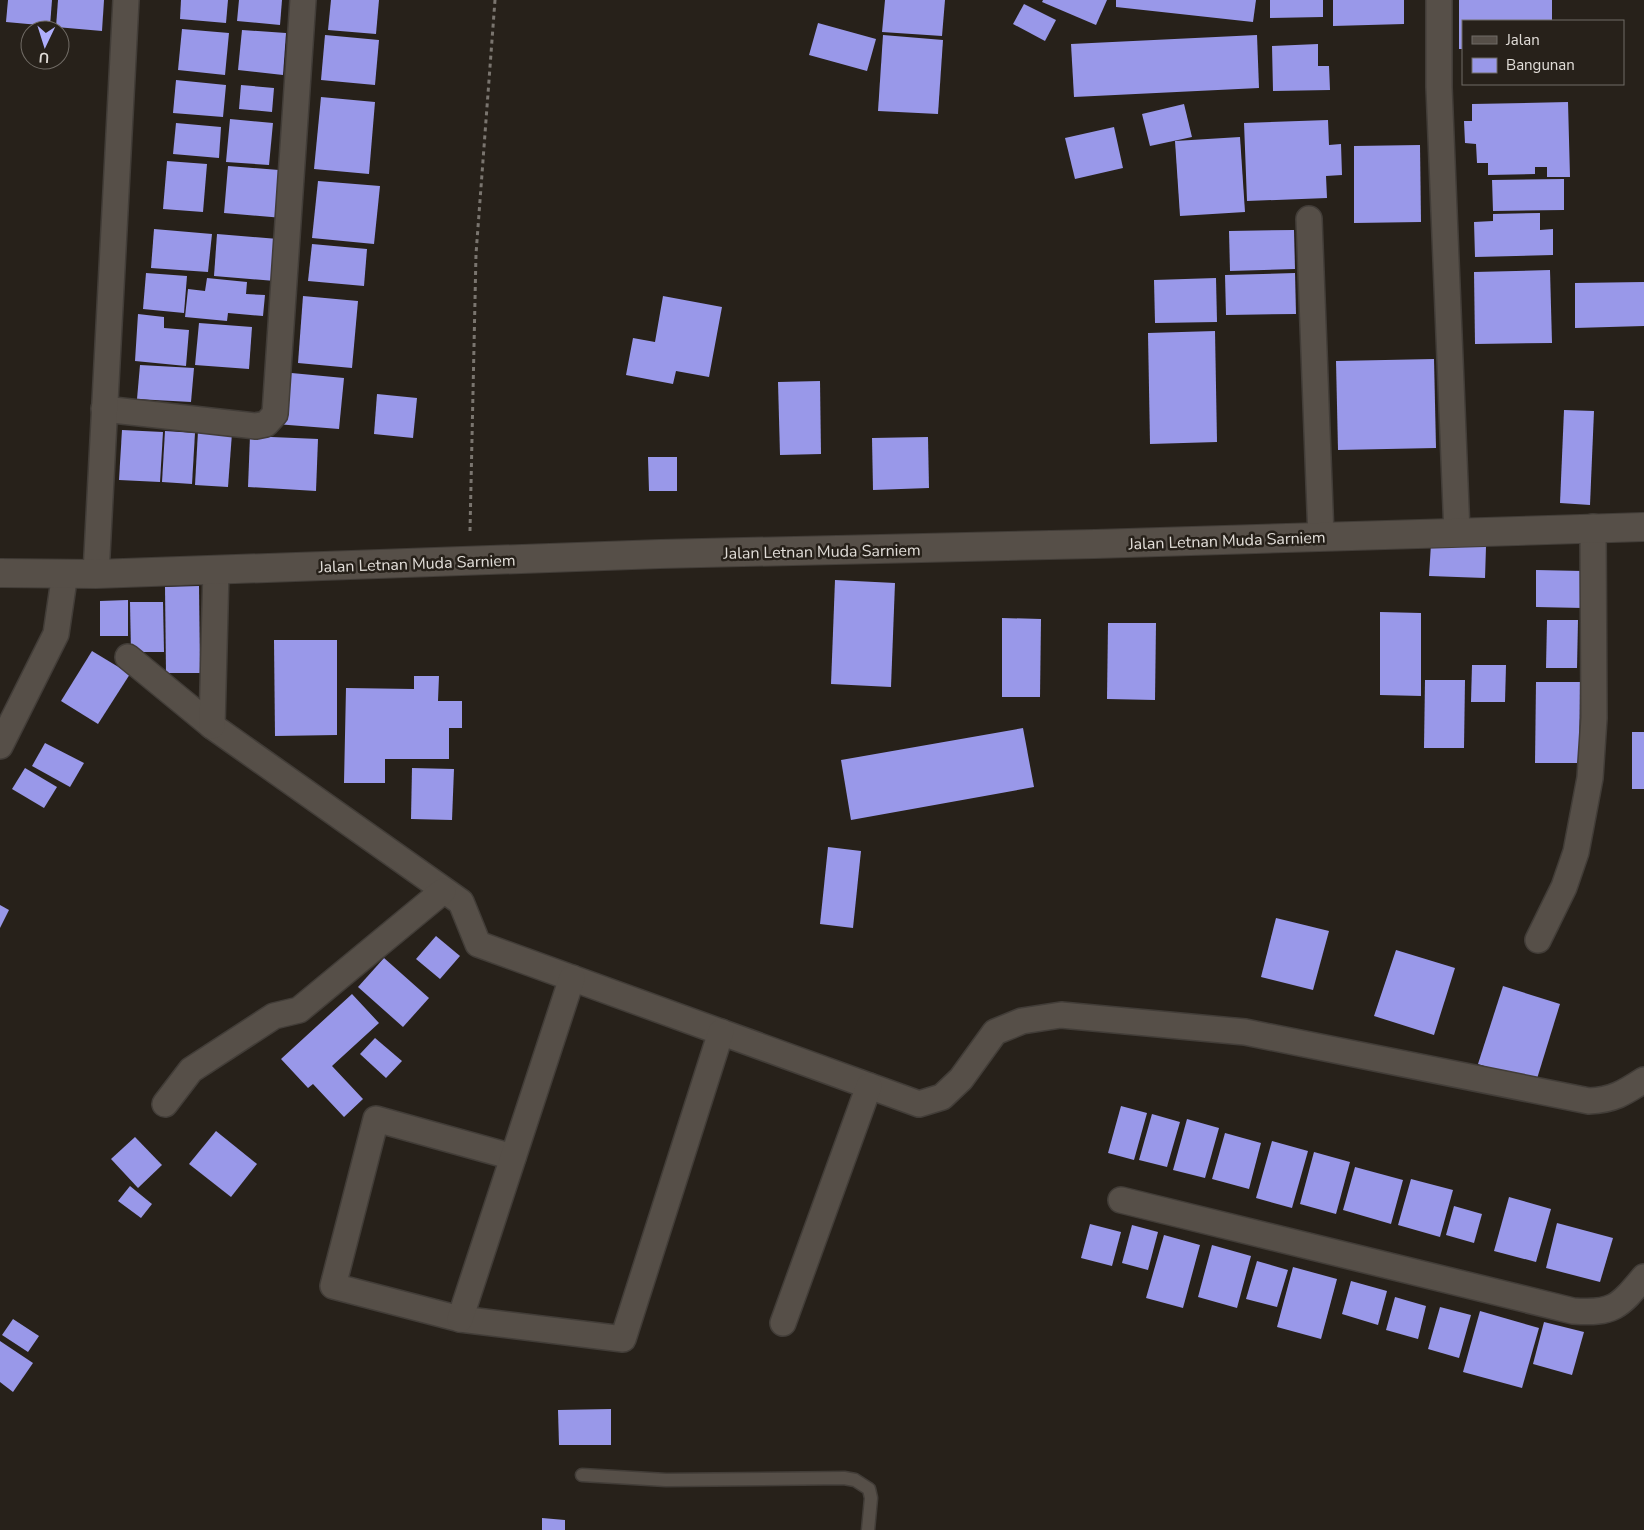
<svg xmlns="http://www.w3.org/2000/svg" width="1644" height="1530" viewBox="0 0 1644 1530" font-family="'Nunito Sans',sans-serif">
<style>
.building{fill:#9998e9}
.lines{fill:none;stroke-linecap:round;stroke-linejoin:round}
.service-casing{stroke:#423d38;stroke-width:15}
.minor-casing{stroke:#423d38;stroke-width:28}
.secondary-casing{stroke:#423d38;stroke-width:30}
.path{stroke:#7a756f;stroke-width:3;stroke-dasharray:4 4;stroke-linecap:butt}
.service{stroke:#564f48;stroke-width:12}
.minor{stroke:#564f48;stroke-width:25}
.secondary{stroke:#564f48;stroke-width:28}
.labels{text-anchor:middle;stroke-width:5;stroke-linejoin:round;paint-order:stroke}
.street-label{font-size:16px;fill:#e1ddd8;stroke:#27211a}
</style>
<rect width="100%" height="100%" fill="#27211a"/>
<g class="building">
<polygon points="8,0 52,0 50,26 6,22"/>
<polygon points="58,0 104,0 102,31 56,27"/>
<polygon points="181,0 228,0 226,23 180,19"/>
<polygon points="239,0 282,0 280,25 237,21"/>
<polygon points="331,0 379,0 376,34 328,30"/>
<polygon points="885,0 945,0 942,36 882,32"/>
<polygon points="1043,0 1107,0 1096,25 1042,2"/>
<polygon points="1116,0 1256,0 1253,22 1116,7"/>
<polygon points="1270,0 1323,0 1323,17 1270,18"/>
<polygon points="1333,0 1404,0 1404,24 1333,26"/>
<polygon points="1459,0 1552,0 1552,21 1463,21 1463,49 1459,49"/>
<polygon points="1024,4 1056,20 1045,41 1013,24"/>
<polygon points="818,23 876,39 867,71 809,55"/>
<polygon points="182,29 229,33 225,75 178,70"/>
<polygon points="242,30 286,33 283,75 238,70"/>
<polygon points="325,35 379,40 375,85 321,80"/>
<polygon points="883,35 943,40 938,114 878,111"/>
<polygon points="1257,35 1259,88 1074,97 1071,44"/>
<polygon points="1318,44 1318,66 1329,66 1330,90 1273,91 1272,46"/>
<polygon points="176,80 226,85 223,117 173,113"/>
<polygon points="241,85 274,88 272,112 239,109"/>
<polygon points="321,97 375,102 369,174 314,169"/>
<polygon points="1568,102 1570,177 1547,177 1547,167 1535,167 1535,174 1488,175 1488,163 1477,163 1476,144 1465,143 1464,121 1472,121 1472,104"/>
<polygon points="1184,104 1192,137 1150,146 1142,114"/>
<polygon points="230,119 273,123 269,165 226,162"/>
<polygon points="1328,120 1329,145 1341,144 1342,175 1326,176 1327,198 1247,201 1244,123"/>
<polygon points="176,123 221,127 219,158 173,154"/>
<polygon points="1114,127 1123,168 1075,179 1065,138"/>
<polygon points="1240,137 1245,212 1180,216 1175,141"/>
<polygon points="1420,145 1421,222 1354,223 1354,146"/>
<polygon points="167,161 207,164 203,212 163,209"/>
<polygon points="228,166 279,170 277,187 286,187 283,218 224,213"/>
<polygon points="1564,179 1564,210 1493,211 1492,180"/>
<polygon points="318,181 380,186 374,244 312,238"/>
<polygon points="1540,213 1540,230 1553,229 1553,255 1475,257 1474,222 1493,221 1493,214"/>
<polygon points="154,229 212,234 208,272 151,268"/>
<polygon points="1294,230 1295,269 1230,271 1229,231"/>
<polygon points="217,234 278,239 275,281 214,276"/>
<polygon points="312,244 367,249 364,286 308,281"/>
<polygon points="1550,270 1552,343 1475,344 1474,272"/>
<polygon points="146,273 187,276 184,313 143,309"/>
<polygon points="1295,273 1296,314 1226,315 1225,275"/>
<polygon points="207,278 247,282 246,294 265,295 263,316 228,313 227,321 185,317 188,289 205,291"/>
<polygon points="1216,278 1217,322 1155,323 1154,280"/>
<polygon points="1644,282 1644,326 1575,328 1575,283"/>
<polygon points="303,296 358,301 352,368 298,363"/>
<polygon points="663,296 722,307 709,377 676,371 673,384 626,375 633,338 655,342"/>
<polygon points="138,314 164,317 164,328 189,330 186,366 135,361"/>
<polygon points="199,323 252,327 249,369 195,365"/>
<polygon points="1215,331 1217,442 1150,444 1148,333"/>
<polygon points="1434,359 1436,448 1338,450 1336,361"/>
<polygon points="140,365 194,368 191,402 137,399"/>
<polygon points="281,372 344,378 339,429 276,424"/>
<polygon points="820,381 821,454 780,455 778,382"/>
<polygon points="377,394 417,398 413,438 374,434"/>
<polygon points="1564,410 1594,411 1590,505 1560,503"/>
<polygon points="122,430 163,432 160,482 119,480"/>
<polygon points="165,431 195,433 192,484 162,482"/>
<polygon points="198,431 232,433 228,487 195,485"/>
<polygon points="250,436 318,439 316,491 248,487"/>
<polygon points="928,437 929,488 873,490 872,438"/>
<polygon points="648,457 677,457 677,491 649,491"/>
<polygon points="1431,544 1486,546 1485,578 1429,576"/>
<polygon points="1536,570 1583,571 1583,608 1536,607"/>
<polygon points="835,580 895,583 891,687 831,684"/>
<polygon points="199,586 200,673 166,673 165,587"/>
<polygon points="128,600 128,636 100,636 100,601"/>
<polygon points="130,602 163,602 164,652 131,652"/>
<polygon points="1380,612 1421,613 1421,696 1380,695"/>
<polygon points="1002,618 1041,619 1040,697 1002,697"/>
<polygon points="1547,620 1578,620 1577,668 1546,668"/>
<polygon points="1108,623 1156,623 1155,700 1107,699"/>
<polygon points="274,640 337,640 337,735 275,736"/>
<polygon points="92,651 130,674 98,724 61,701"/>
<polygon points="1472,665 1506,665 1505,702 1471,702"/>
<polygon points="414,676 439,676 438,701 462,701 462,728 449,728 449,759 385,759 385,783 344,783 346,688 414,689"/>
<polygon points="1425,680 1465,680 1464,748 1424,748"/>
<polygon points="1536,682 1580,682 1579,763 1535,763"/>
<polygon points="1023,728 1034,787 851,820 841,760"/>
<rect x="1632" y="732" width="12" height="57"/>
<polygon points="45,743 84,763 70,787 32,766"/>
<polygon points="25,768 57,787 44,808 12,789"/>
<polygon points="412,768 454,769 452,820 411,819"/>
<polygon points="828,847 861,851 853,928 820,924"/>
<polygon points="0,905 9,910 0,928"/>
<polygon points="1276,918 1329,931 1313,990 1261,977"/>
<polygon points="436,936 460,956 440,979 416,959"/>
<polygon points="1396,950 1455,968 1434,1035 1374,1016"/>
<polygon points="384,958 429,998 403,1027 358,987"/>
<polygon points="1503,986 1560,1004 1536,1082 1478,1064"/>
<polygon points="352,994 379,1023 332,1066 363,1099 344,1117 313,1084 308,1088 281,1059"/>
<polygon points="375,1038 402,1061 386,1078 360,1054"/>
<polygon points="1121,1106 1147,1113 1134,1160 1108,1153"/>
<polygon points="1152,1114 1180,1122 1167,1167 1139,1160"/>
<polygon points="1187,1119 1219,1128 1205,1178 1173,1170"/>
<polygon points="216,1131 257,1164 231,1197 189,1164"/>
<polygon points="1225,1133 1261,1143 1249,1189 1212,1179"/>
<polygon points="135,1137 162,1165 138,1188 111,1159"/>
<polygon points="1272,1141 1308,1151 1292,1208 1256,1198"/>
<polygon points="1314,1152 1350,1162 1336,1214 1300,1204"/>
<polygon points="1355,1167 1403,1180 1391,1224 1343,1210"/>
<polygon points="1411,1179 1453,1190 1440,1237 1398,1225"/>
<polygon points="130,1186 152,1204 141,1218 118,1201"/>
<polygon points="1509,1197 1551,1209 1536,1262 1494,1251"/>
<polygon points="1454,1206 1482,1214 1474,1243 1446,1235"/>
<polygon points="1557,1223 1613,1238 1600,1282 1546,1268"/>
<polygon points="1090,1224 1121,1232 1112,1266 1081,1258"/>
<polygon points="1132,1225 1158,1232 1148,1270 1122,1263"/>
<polygon points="1164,1235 1200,1245 1183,1308 1146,1298"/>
<polygon points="1212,1245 1251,1256 1237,1308 1198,1297"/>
<polygon points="1257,1261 1288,1270 1277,1307 1246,1299"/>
<polygon points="1293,1267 1337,1279 1321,1339 1277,1327"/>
<polygon points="1351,1281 1387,1291 1378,1325 1342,1314"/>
<polygon points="1395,1297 1426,1306 1418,1339 1386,1330"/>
<polygon points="1440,1307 1471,1315 1459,1358 1428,1349"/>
<polygon points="1480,1311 1539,1328 1522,1388 1463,1372"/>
<polygon points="13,1319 39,1336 28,1352 2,1335"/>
<polygon points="1544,1322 1584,1332 1572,1375 1533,1364"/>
<polygon points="0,1341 33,1363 13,1392 0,1382"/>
<polygon points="611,1409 611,1445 559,1445 558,1410"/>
<polygon points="542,1518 565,1520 565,1530 542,1530"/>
</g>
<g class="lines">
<defs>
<polyline id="service" points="582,1475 666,1480 844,1478 855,1480 869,1489 871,1498 868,1530"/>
<g id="minor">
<polyline points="1439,0 1439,87 1457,533"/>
<polyline points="1309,219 1321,537"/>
<polyline points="104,409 256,426 266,424 275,414 303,0"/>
<polyline points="96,574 126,0"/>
<path d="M128 657 212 726 461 902 478 944 919 1104 942 1097 961 1079 995 1032 1022 1021 1061 1015 1245 1032 1589 1101C1613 1100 1624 1093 1644 1080"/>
<polyline points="212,726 216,570"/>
<polyline points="0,746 56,634 65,573"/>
<polyline points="1538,940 1564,887 1576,852 1590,778 1594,718 1593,527"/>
<polyline points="165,1104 191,1070 274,1016 299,1010 443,891"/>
<polyline points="513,1157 376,1119 333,1286 460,1319 623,1339 721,1032"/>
<path d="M1121 1200 1573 1311C1613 1314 1619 1307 1644 1277"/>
<polyline points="460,1319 572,978"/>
<polyline points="783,1323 869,1086"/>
</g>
<polyline id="secondary" points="0,573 96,574 660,554 1095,544 1644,527"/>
</defs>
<use href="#service" class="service-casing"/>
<use href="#minor" class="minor-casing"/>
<use href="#secondary" class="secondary-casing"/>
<polyline class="path" points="470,531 476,254 495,0"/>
<use href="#service" class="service"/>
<use href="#minor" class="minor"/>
<use href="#secondary" class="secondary"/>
</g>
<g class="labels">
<g class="street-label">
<text transform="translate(1227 540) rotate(-2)" y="6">Jalan Letnan Muda Sarniem</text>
<text transform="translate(822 551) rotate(-1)" y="6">Jalan Letnan Muda Sarniem</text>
<text transform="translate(417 563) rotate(-2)" y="6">Jalan Letnan Muda Sarniem</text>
</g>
</g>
<rect x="1462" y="20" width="162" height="65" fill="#27211a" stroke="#716c66"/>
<rect x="1472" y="36" width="25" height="8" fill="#564f48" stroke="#716c66"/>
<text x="1506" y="45" font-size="15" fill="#e1ddd8">Jalan</text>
<rect x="1472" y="58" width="25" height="15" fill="#9998e9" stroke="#716c66"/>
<text x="1506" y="70" font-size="15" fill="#e1ddd8">Bangunan</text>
<g transform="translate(45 45) rotate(184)"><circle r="24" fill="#27211a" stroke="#716c66"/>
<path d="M0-4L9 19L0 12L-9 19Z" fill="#aeaefb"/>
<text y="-8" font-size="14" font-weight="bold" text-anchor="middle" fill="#e1ddd8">U</text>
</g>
</svg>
